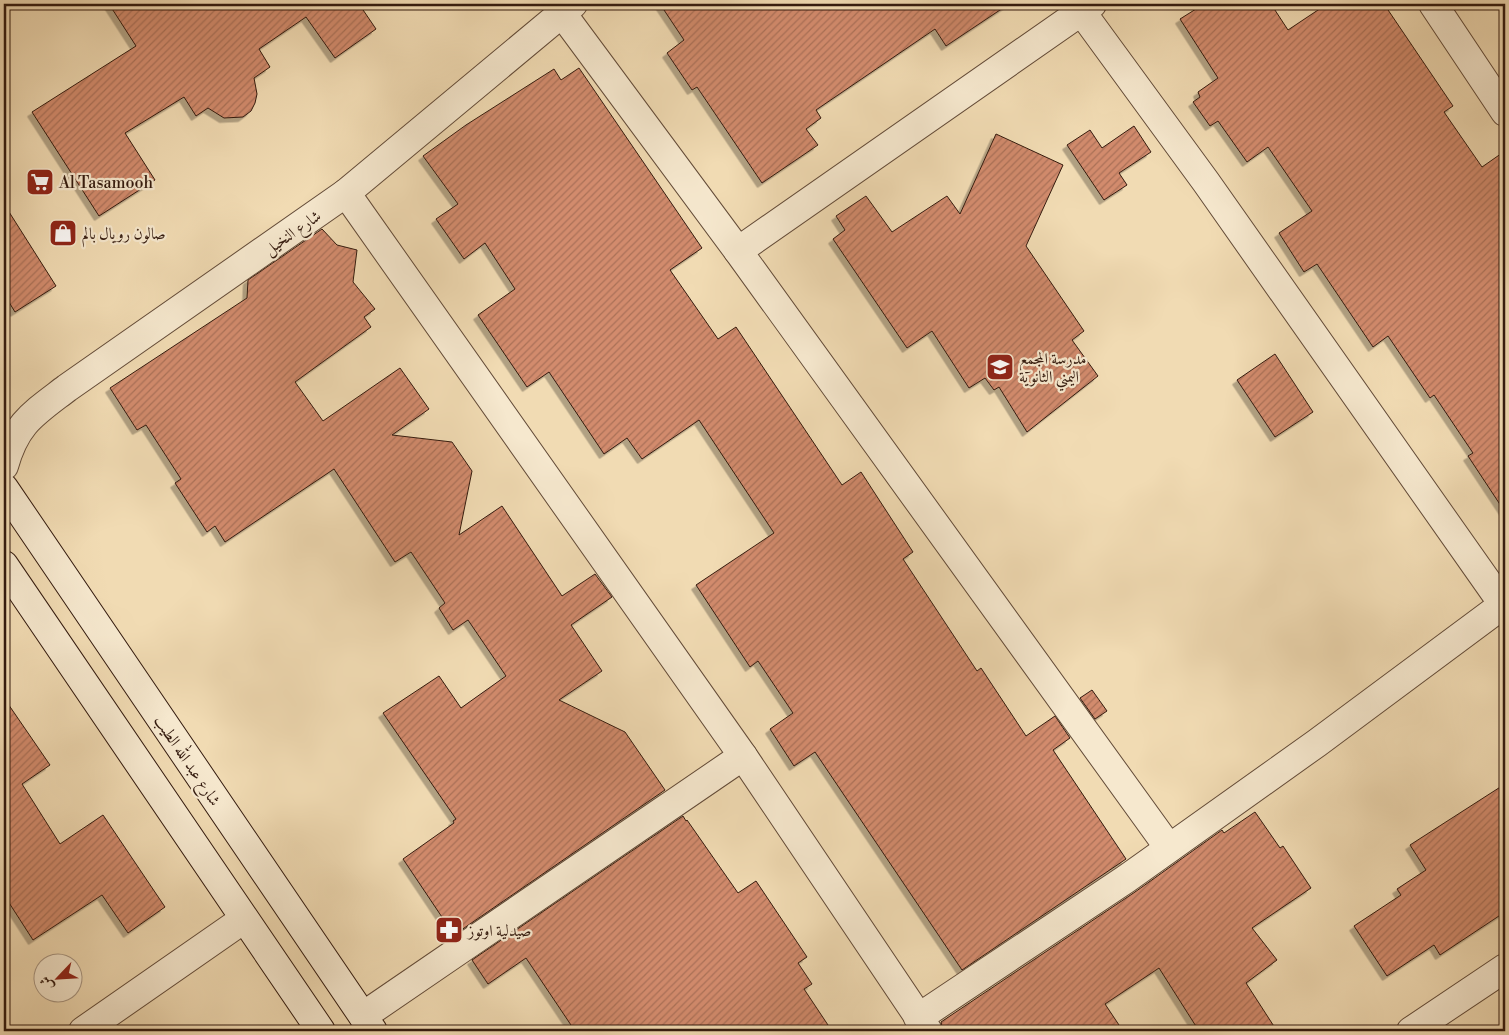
<svg xmlns="http://www.w3.org/2000/svg" width="1509" height="1035" viewBox="0 0 1509 1035" font-family="'Libre Bodoni',Amiri,serif">
<style>
.building{fill:url(#building-hatch);stroke:#341b0f;filter:url(#shadow)}
.lines{fill:none;stroke-linecap:round;stroke-linejoin:round}
.minor-casing{stroke:#634b38;stroke-width:30}
.tertiary-casing{stroke:#634b38;stroke-width:30}
.secondary-casing{stroke:#341b0f;stroke-width:30}
.minor{stroke:#f6e8ce;stroke-width:28}
.tertiary{stroke:#f6e8ce;stroke-width:28}
.secondary{stroke:#f6e8ce;stroke-width:28}
.labels{text-anchor:middle;stroke-width:4.5;stroke-linejoin:round;paint-order:stroke}
.poi-label{font-size:16px;fill:#341b0f;stroke:#f6e8ce;text-anchor:start}
.street-label{font-size:16px;fill:#341b0f;stroke:#f6e8ce}
</style>
<defs>
<pattern id="building-hatch" width="6" height="6" patternUnits="userSpaceOnUse" patternTransform="scale(1.25)"><rect width="6" height="6" fill="#d28b6d"/><path d="M-1 1l2-2M0 6l6-6M5 7l2-2" fill="none" stroke="#ab7158"/></pattern>
<filter id="shadow"><feDropShadow dx="-4.5" dy="4.5" stdDeviation="0" flood-color="#0004"/></filter>
</defs>
<rect width="100%" height="100%" fill="#f1dbb3"/>
<filter id="stains"><feTurbulence type="fractalNoise" baseFrequency=".004" numOctaves="4"/><feColorMatrix values="0 0 0 0 .2 0 0 0 0 .09 0 0 0 0 .02 0 0 0 .5 -.17"/></filter>
<radialGradient id="worn" r=".72"><stop offset=".6" stop-color="#630" stop-opacity="0"/><stop offset="1" stop-color="#630" stop-opacity=".3"/></radialGradient>
<g class="building">
<polygon points="109,4 359,4 376,29 335,58 306,17 259,49 270,67 254,78 257,94 255,103 251,111 243,117 224,118 208,108 196,116 184,97 125,133 155,180 99,216 32,112 136,46"/>
<polygon points="660,4 1009,4 946,46 935,29 816,110 821,118 806,129 818,145 762,183 697,87 692,90 667,53 684,40"/>
<polygon points="1204,4 1271,4 1288,30 1327,4 1384,4 1453,106 1444,112 1482,167 1505,151 1505,512 1468,456 1473,453 1434,395 1430,398 1388,336 1373,347 1317,264 1304,272 1279,233 1312,211 1268,147 1247,162 1218,121 1210,126 1193,102 1200,97 1198,92 1218,78 1180,19"/>
<polygon points="579,68 702,248 670,270 718,339 736,327 842,485 861,472 913,552 903,559 977,671 981,668 1026,736 1055,716 1070,738 1053,750 1126,859 962,970 815,752 794,766 770,729 793,713 758,661 750,667 696,585 774,533 699,420 642,459 627,438 604,454 549,372 527,387 478,315 515,289 485,243 464,259 436,219 458,204 423,156 466,125 554,69 561,80"/>
<polygon points="1134,126 1151,152 1119,173 1127,185 1104,200 1067,145 1090,130 1102,148"/>
<polygon points="996,134 1063,165 1026,246 1084,331 1072,340 1098,376 1027,432 999,387 994,390 985,378 969,388 932,331 907,348 833,239 845,230 836,216 866,196 892,232 947,196 960,214"/>
<polygon points="4,204 56,286 15,312 4,294"/>
<polygon points="322,229 337,245 357,250 353,282 375,309 364,317 371,327 295,382 323,421 400,368 429,409 392,435 452,442 472,471 459,535 502,506 562,596 595,574 612,597 571,625 602,671 559,700 625,732 665,790 454,935 403,859 454,823 453,821 456,819 383,713 439,676 461,708 506,676 468,620 453,630 439,608 445,603 411,552 395,562 334,469 225,542 215,526 207,532 175,483 181,479 146,425 137,430 110,388 247,298 248,280"/>
<polygon points="1275,354 1313,412 1275,437 1237,380"/>
<polygon points="1092,690 1107,711 1095,719 1080,698"/>
<polygon points="4,698 50,765 22,784 60,844 103,815 165,907 128,933 102,895 33,940 4,895"/>
<polygon points="1505,784 1505,912 1440,955 1434,945 1387,976 1354,926 1401,895 1397,889 1426,870 1410,845"/>
<polygon points="1255,812 1280,848 1283,846 1311,888 1252,928 1277,960 1246,983 1277,1031 1199,1031 1159,968 1105,1004 1123,1031 943,1031 941,1022 1135,892 1222,830 1224,833"/>
<polygon points="683,816 686,821 687,820 738,893 756,881 807,957 798,963 812,984 804,989 832,1031 575,1031 526,958 488,984 472,960"/>
</g>
<g class="lines">
<defs>
<g id="minor">
<polyline points="1433,4 1505,112"/>
<polyline points="1081,11 1206,182 1505,607"/>
<polyline points="561,12 738,251 1169,848"/>
<polyline points="346,193 743,756 928,1031"/>
<polyline points="738,251 1092,4"/>
<polyline points="363,1016 743,756"/>
<polyline points="918,1018 1126,879 1317,743 1504,604"/>
<polyline points="83,1031 244,919"/>
</g>
<g id="tertiary">
<path d="M4 466C16 423 33 414 67 388L346 193 573 4"/>
<polyline points="1411,1031 1505,968"/>
</g>
<g id="secondary">
<polyline points="4,488 373,1031"/>
<polyline points="4,565 321,1031"/>
</g>
</defs>
<use href="#minor" class="minor-casing"/>
<use href="#tertiary" class="tertiary-casing"/>
<use href="#secondary" class="secondary-casing"/>
<use href="#minor" class="minor"/>
<use href="#tertiary" class="tertiary"/>
<use href="#secondary" class="secondary"/>
</g>
<defs>
<symbol id="supermarket-square" viewBox="-11 -11 22 22"><rect x="-9" y="-9" width="18" height="18" rx="4" fill="#8f2418" stroke="#f6e8ce"/><path d="M-6-5.5h2.5l.6 2H6L4.5 2H-2.5L-4.4-4H-6ZM-1.5 3.2a1.3 1.3 0 1 0 .1 0ZM3 3.2a1.3 1.3 0 1 0 .1 0Z" fill="#fff"/></symbol>
<symbol id="shop-square" viewBox="-11 -11 22 22"><rect x="-9" y="-9" width="18" height="18" rx="4" fill="#8f2418" stroke="#f6e8ce"/><path d="M-5-2.5h2.3a2.7 3.5 0 0 1 5.4 0H5L5.5 6h-11ZM-1.5-2.5h3a1.5 2.3 0 0 0-3 0Z" fill="#fff"/></symbol>
<symbol id="school-square" viewBox="-11 -11 22 22"><rect x="-9" y="-9" width="18" height="18" rx="4" fill="#8f2418" stroke="#f6e8ce"/><path d="M0-5L7-2L0 1L-7-2ZM-4 1L0 2.5L4 1V4Q0 6-4 4Z" fill="#fff"/></symbol>
<symbol id="pharmacy-square" viewBox="-11 -11 22 22"><rect x="-9" y="-9" width="18" height="18" rx="4" fill="#8f2418" stroke="#f6e8ce"/><path d="M-2-6h4v4h4v4h-4v4h-4v-4h-4v-4h4Z" fill="#fff"/></symbol>
</defs>
<g fill-rule="evenodd">
<use href="#supermarket-square" x="24" y="166" width="32" height="32"/>
<use href="#shop-square" x="47" y="217" width="32" height="32"/>
<use href="#school-square" x="984" y="351" width="32" height="32"/>
<use href="#pharmacy-square" x="433" y="914" width="32" height="32"/>
</g>
<g class="labels">
<g class="poi-label">
<text x="59" y="188">Al Tasamooh</text>
<text x="82" y="239">صالون رويال بالم</text>
<text x="1019" y="364">مدرسة المجمع<tspan x="1019" dy="18">اليمني الثانوية</tspan></text>
<text x="468" y="936">صيدلية اوتوز</text>
</g>
<g class="street-label">
<text transform="translate(292 232) rotate(-35)" y="6">شارع النخيل</text>
<text transform="translate(188 760) rotate(56)" y="6">شارع عبد الله الطيب</text>
</g>
</g>
<rect width="1509" height="1035" fill="none" stroke="#f1dbb3" stroke-width="20"/>
<rect x="5" y="5" width="1499" height="1025" fill="none" stroke="#341b0f" stroke-width="2.5"/>
<rect x="10" y="10" width="1489" height="1015" fill="none" stroke="#341b0f"/>
<g transform="translate(58 978) rotate(245)"><circle r="24" fill="#f6e8ce" stroke="#a89682"/>
<path d="M0-4L9 19L0 12L-9 19Z" fill="#8f2418"/>
<text y="-8" font-size="14" font-weight="bold" text-anchor="middle" fill="#341b0f">ش</text>
</g>
<rect width="100%" height="100%" filter="url(#stains)"/>
<rect width="100%" height="100%" fill="url(#worn)"/>
</svg>
